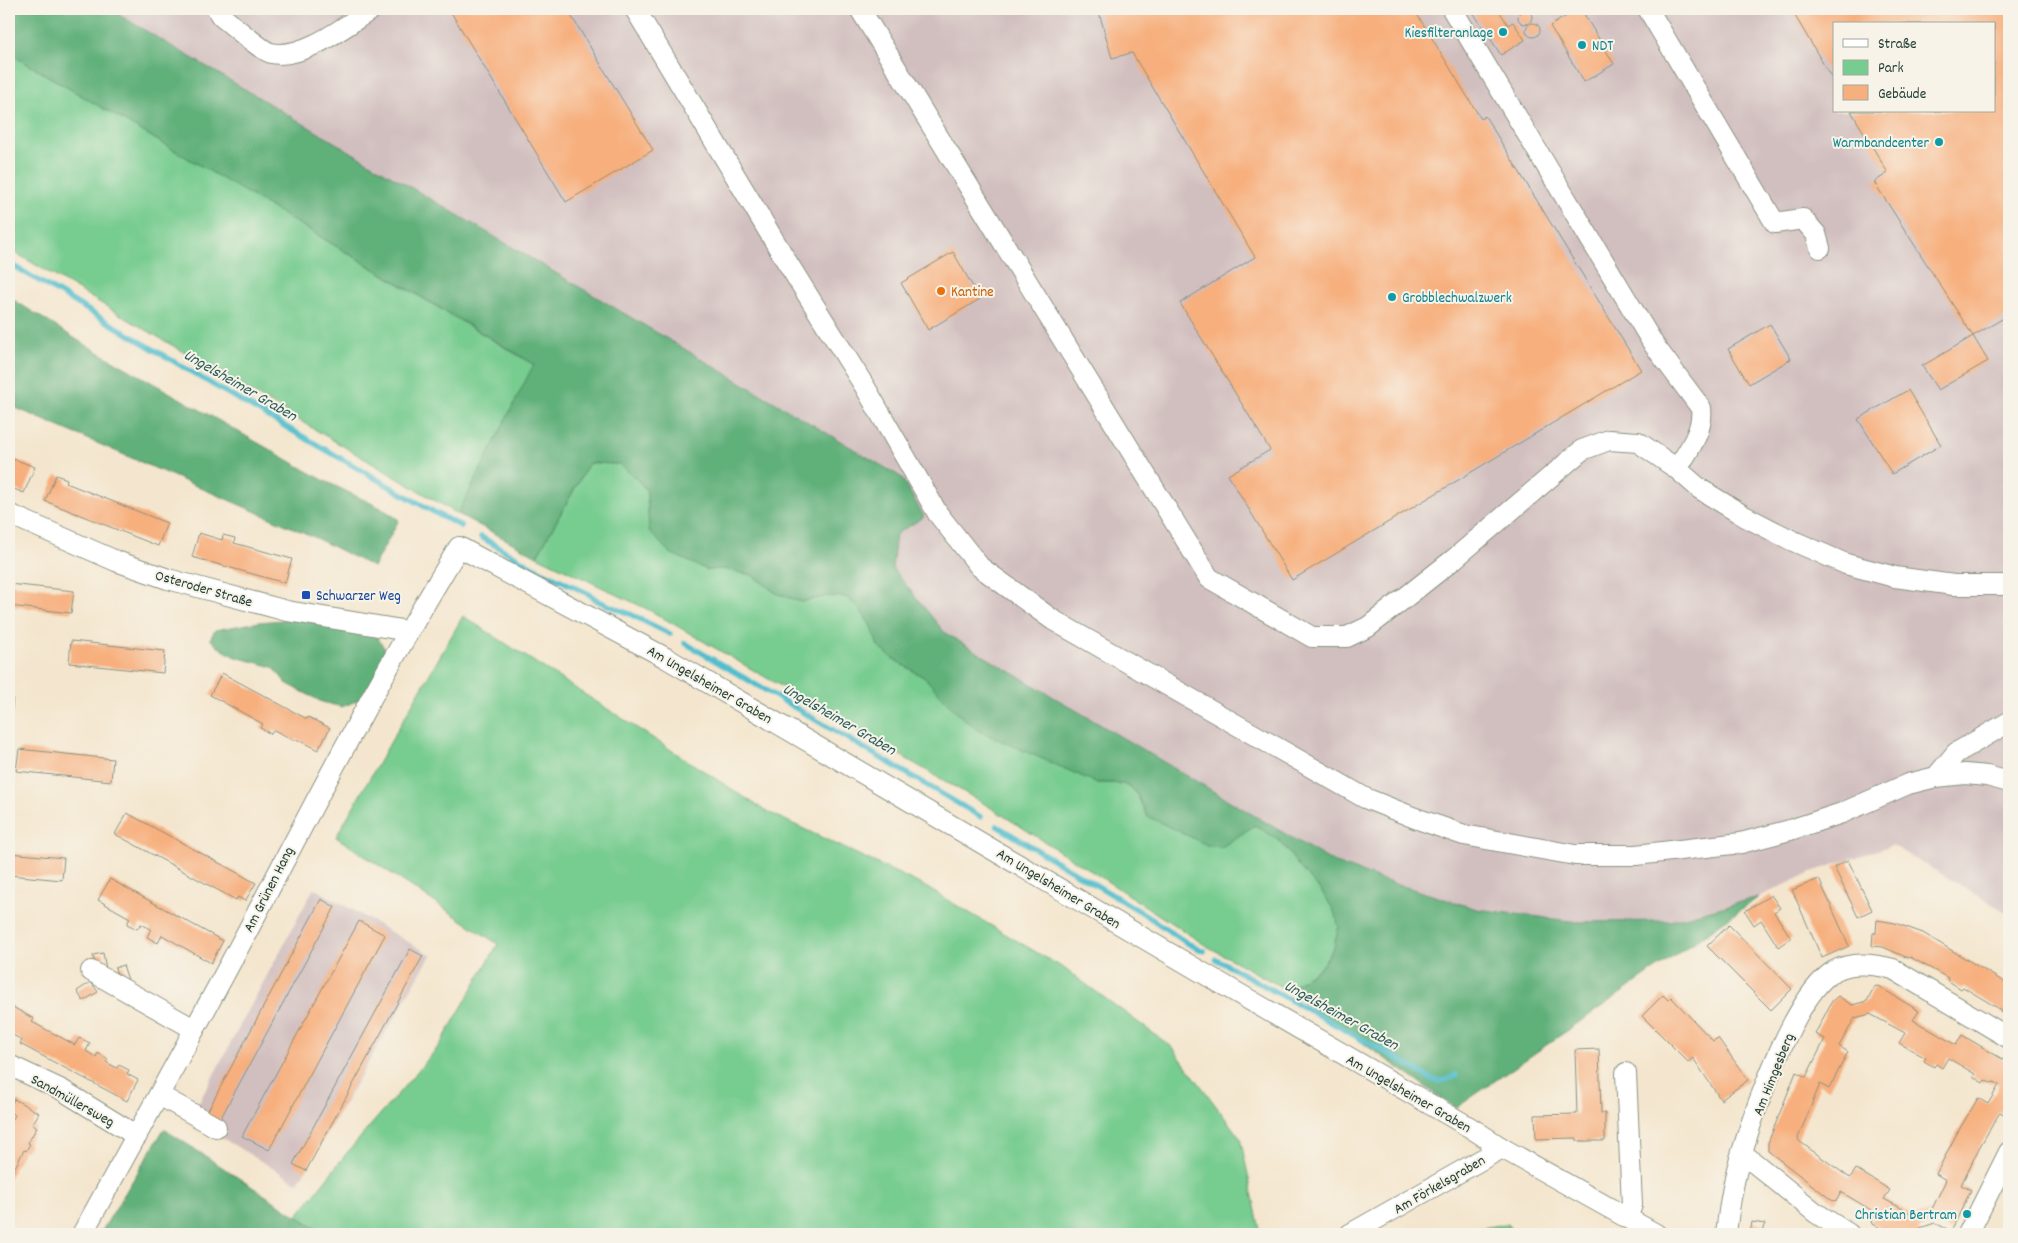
<svg xmlns="http://www.w3.org/2000/svg" width="2018" height="1243" viewBox="0 0 2018 1243" font-family="Dekko,sans-serif">
<style>
.industrial{fill:#d1bfbf;fill-rule:evenodd}
.green{fill:#77cc90;stroke:#4b8462}
.forest{fill:#61b07a;stroke:#407657}
.lines{fill:none;stroke-linecap:round;stroke-linejoin:round}
.stream{stroke:#52bece;stroke-width:5.5}
.building{fill:#f7af7d;fill-rule:evenodd}
.minor-casing{stroke:#8a9281;stroke-width:22}
.minor{stroke:#fff;stroke-width:20}
.culture-dot{fill:#0f9aa8;stroke:#f7f3e8;stroke-width:2}
.food-dot{fill:#e8710a;stroke:#f7f3e8;stroke-width:2}
.transit-dot{fill:#1a4fb4;stroke:#f7f3e8;stroke-width:2}
.labels{text-anchor:middle;stroke-width:4;stroke-linejoin:round;paint-order:stroke}
.culture-label{font-size:15px;fill:#0d838f;stroke:#f7f3e8;text-anchor:end}
.food-label{font-size:15px;fill:#c56008;stroke:#f7f3e8;text-anchor:start}
.street-label{font-size:15px;fill:#1f3d34;stroke:#f7f3e8}
.transit-label{font-size:15px;fill:#164399;stroke:#f7f3e8;text-anchor:start}
.water-label{font-size:16px;font-style:italic;fill:#2c5d5a;stroke:#f7f3e8}
</style>
<rect width="100%" height="100%" fill="#f7f3e8"/>
<filter id="ink" filterUnits="userSpaceOnUse"><feTurbulence type="fractalNoise" baseFrequency=".02" numOctaves="2"/><feDisplacementMap in="SourceGraphic" scale="10" xChannelSelector="R" yChannelSelector="G"/><feConvolveMatrix kernelMatrix="1 2 1 2 8 2 1 2 1" color-interpolation-filters="sRGB"/></filter>
<filter id="wash" filterUnits="userSpaceOnUse"><feTurbulence type="fractalNoise" baseFrequency=".0096" numOctaves="4" result="noise"/><feDisplacementMap in="SourceGraphic" scale="20" xChannelSelector="R" yChannelSelector="G"/><feGaussianBlur stdDeviation="1.12" result="paint"/><feColorMatrix in="noise" values="0 0 0 0 0 0 0 0 0 0 0 0 0 0 0 0 0 1.4 0 .05"/><feComposite in="paint" operator="in"/></filter>
<g filter="url(#wash)">
<rect width="100%" height="100%" fill="#f4e6ce"/>
<g class="industrial">
<path d="M109 9H2009V914L1892 845 1812 872 1759 897 1670 921 1578 922 1477 909 1383 880 1333 862 945 633 892 568 901 477ZM1834 24H1994V111H1834Z"/>
<polygon points="314,888 431,955 298,1183 190,1119"/>
</g>
<g class="green">
<polygon points="9,53 274,209 534,365 458,514 9,249"/>
<path d="M589 463 619 464 636 478 647 491 649 531 707 570 723 569 752 575 776 593 801 602 827 596 846 597 859 608 871 626 878 646 892 658 925 678 941 693 1097 783C1132 783 1133 784 1147 816L1222 846 1255 825 1281 842 1300 868 1322 892 1333 909 1339 926 1334 947 1320 968 1287 990 1205 945 1099 876 988 806 651 611 537 556Z"/>
<polygon points="463,616 766,811 922,885 1065,969 1172,1047 1240,1138 1261,1234 326,1234 297,1216 346,1154 440,1045 498,944 336,837"/>
<polygon points="1507,1224 1515,1234 1449,1233"/>
</g>
<g class="forest">
<polygon points="9,9 109,9 901,477 924,517 896,534 892,568 945,633 1333,862 1383,880 1477,909 1578,922 1670,921 1759,897 1456,1108 1287,990 1320,968 1334,947 1339,926 1333,909 1322,892 1300,868 1281,842 1255,825 1222,847 1209,846 1147,816 1136,792 1122,783 1097,783 979,731 958,714 925,678 892,658 878,646 871,626 859,608 846,597 827,596 801,602 776,593 752,575 723,569 707,570 670,553 649,531 647,491 636,478 619,464 589,463 537,556 458,514 534,364 274,209 9,53"/>
<polygon points="9,297 79,341 158,386 325,481 383,509 399,520 373,567 314,537 9,405"/>
<polygon points="294,619 373,631 385,649 381,669 365,697 342,707 322,702 286,683 273,667 233,656 217,646 210,639 215,630 259,622"/>
<polygon points="164,1129 324,1234 100,1234"/>
</g>
<g class="lines">
<g class="stream">
<polyline points="9,263 220,389 441,516 461,526"/>
<polyline points="481,537 531,566 589,594 598,601 632,615 670,634"/>
<polyline points="685,643 981,817"/>
<polyline points="997,826 1143,913 1187,943 1204,951"/>
<path d="M1216 959 1414 1068C1431 1079 1437 1087 1456 1075"/>
</g>
</g>
<g id="blocks">
<g class="building">
<polygon points="449,9 567,9 653,150 566,202"/>
<polygon points="1098,9 1414,9 1481,119 1485,116 1641,370 1292,580 1228,475 1270,450 1180,303 1255,257 1132,53 1112,58"/>
<polygon points="1471,9 1498,9 1508,25 1513,22 1525,40 1501,55"/>
<polygon points="1578,9 1581,9 1614,64 1584,82 1550,26"/>
<polygon points="1791,9 2009,9 2009,315 1973,336 1874,182 1888,173 1851,111 1994,111 1994,24 1834,24 1834,82"/>
<circle cx="1525" cy="17" r="7"/>
<circle cx="1533" cy="30" r="7"/>
<polygon points="953,252 980,299 928,330 901,283"/>
<polygon points="1770,324 1791,359 1749,384 1728,349"/>
<polygon points="1973,336 1988,361 1938,390 1922,366"/>
<polygon points="1908,390 1941,445 1892,474 1858,419"/>
<polygon points="14,459 35,467 24,493 9,487 9,473"/>
<polygon points="56,475 67,479 66,483 167,523 158,546 45,501"/>
<polygon points="199,533 222,540 223,535 235,538 234,543 292,559 285,583 192,557"/>
<polygon points="9,584 74,591 71,613 9,606"/>
<polygon points="71,641 165,651 163,673 69,663"/>
<polygon points="222,673 307,719 308,717 330,728 318,750 296,739 295,741 274,730 271,734 260,728 263,724 210,695"/>
<polygon points="9,697 13,697 11,720 9,719"/>
<polygon points="19,749 113,759 111,781 16,771"/>
<polygon points="127,813 256,883 245,901 238,897 236,900 115,834"/>
<polygon points="9,853 64,858 62,880 9,875"/>
<polygon points="1848,860 1872,910 1858,917 1834,867"/>
<polygon points="110,879 223,941 211,963 162,935 158,943 147,937 151,929 141,924 137,929 127,924 130,918 98,900"/>
<polygon points="1819,879 1849,946 1822,958 1792,890"/>
<polygon points="1771,895 1780,908 1774,912 1791,938 1778,947 1761,920 1754,925 1745,911"/>
<polygon points="321,899 335,907 218,1123 205,1116"/>
<polygon points="1877,920 1895,923 1923,933 2009,985 2009,1017 2000,1012 2001,1010 1963,987 1961,989 1947,980 1948,978 1910,957 1908,958 1883,947 1872,946 1873,933 1876,933"/>
<polygon points="359,921 385,935 269,1150 242,1136"/>
<polygon points="1729,925 1792,989 1771,1010 1707,946"/>
<polygon points="410,949 423,956 306,1171 293,1164"/>
<polygon points="103,953 106,969 97,971 93,955"/>
<polygon points="123,965 128,980 120,983 115,968"/>
<polygon points="91,982 98,992 83,1001 77,991"/>
<path d="M1878 986 1919 1011 1913 1020 1956 1045 1962 1035 2009 1063V1117L2000 1112 1979 1148 1961 1185 1971 1190 1951 1231 1935 1223 1920 1228 1918 1234H1893L1872 1224 1871 1221 1876 1213 1841 1192 1837 1200 1833 1201 1768 1151V1143L1796 1072 1806 1077 1825 1039 1815 1034 1832 1001 1838 996 1852 1005 1867 1001 1874 987ZM1870 1014 1905 1033 1899 1043 1926 1058 1924 1061 1934 1067 1936 1064 1942 1068 1948 1058 1975 1074 1973 1077 1983 1083 1985 1080 1990 1083 1995 1082 1999 1085 1988 1104 1978 1098 1956 1135 1936 1174 1946 1180 1931 1211 1916 1216 1884 1199 1890 1190 1856 1169 1850 1178 1814 1152 1799 1141 1798 1138 1820 1084 1829 1089 1848 1052 1839 1046 1855 1018Z"/>
<polygon points="1663,995 1668,1000 1671,997 1713,1041 1718,1038 1748,1080 1721,1100 1693,1058 1688,1062 1642,1016"/>
<polygon points="9,1005 34,1019 32,1022 75,1045 79,1038 90,1043 86,1051 96,1057 98,1053 108,1059 106,1062 117,1068 119,1065 129,1070 127,1074 138,1080 127,1101 20,1044 22,1040 9,1033"/>
<polygon points="1599,1049 1601,1113 1605,1113 1605,1141 1577,1141 1577,1138 1536,1139 1535,1115 1577,1114 1575,1050"/>
<polygon points="14,1099 39,1113 32,1125 37,1127 28,1143 30,1144 26,1151 24,1150 9,1179 9,1126 15,1115 9,1112 9,1109"/>
<polygon points="1752,1222 1765,1224 1763,1234 1750,1234"/>
</g>
</g>
</g>
<g filter="url(#ink)">
<use href="#blocks" fill-opacity="0" stroke="#8a9281" stroke-width="1"/>
<g class="lines">
<defs>
<g id="minor">
<path d="M217 9 221 16C230 23 262 51 271 53 304 60 346 25 372 9"/>
<polyline points="635,9 787,262 865,387 938,514 980,567 1053,620 1365,798 1415,818 1464,835 1575,855 1636,855 1741,843 1790,830 1842,813 1908,784 1936,777 1965,774 1987,776 2009,782"/>
<polyline points="860,9 1209,578 1312,637 1347,637 1368,627 1454,559 1582,450 1609,440 1638,442 1677,469 1700,489 1744,516 1791,540 1846,564 1895,577 1954,585 2009,585"/>
<path d="M1452 9 1654 345 1701 408C1704 430 1688 451 1677 469"/>
<polyline points="1648,9 1775,223 1803,219 1816,234 1820,248"/>
<polyline points="9,514 116,561 168,579 287,611 408,631"/>
<polyline points="1936,777 1956,753 2009,722"/>
<polyline points="91,971 194,1029"/>
<polyline points="9,1065 62,1090 137,1136"/>
<polyline points="1626,1073 1632,1205 1627,1218"/>
<polyline points="159,1095 216,1127"/>
<polyline points="1742,1153 1816,1213 1849,1234"/>
<path d="M82 1234C138 1133 194 1032 248 930 316 800 383 671 459 547L666 658 1203 973 1471 1128 1502 1148 1656 1234"/>
<polyline points="1350,1234 1502,1148"/>
<path d="M1726 1234C1729 1207 1733 1179 1742 1152 1755 1109 1795 994 1834 971 1852 961 1874 964 1893 969L2009 1038"/>
<polyline points="1968,1234 2009,1152"/>
</g>
</defs>
<use href="#minor" class="minor-casing"/>
<use href="#minor" class="minor"/>
</g>
</g>
<g class="culture-dot">
<circle cx="1503" cy="32" r="5"/>
<circle cx="1582" cy="45" r="5"/>
<circle cx="1939" cy="142" r="5"/>
<circle cx="1392" cy="297" r="5"/>
<circle cx="1967" cy="1214" r="5"/>
</g>
<circle class="food-dot" cx="941" cy="291" r="5"/>
<rect class="transit-dot" x="301" y="590" width="10" height="10" rx="2.5"/>
<g class="labels">
<g class="culture-label">
<text x="1493" y="37">Kiesfilteranlage</text>
<text x="1592" y="50" text-anchor="start">NDT</text>
<text x="1929" y="147">Warmbandcenter</text>
<text x="1402" y="302" text-anchor="start">Grobblechwalzwerk</text>
<text x="1957" y="1219">Christian Bertram</text>
</g>
<g class="food-label">
<text x="951" y="296">Kantine</text>
</g>
<g class="street-label">
<text transform="translate(204 588) rotate(16)" y="5">Osteroder Straße</text>
<text transform="translate(710 684) rotate(30)" y="5">Am Ungelsheimer Graben</text>
<text transform="translate(1059 888) rotate(31)" y="5">Am Ungelsheimer Graben</text>
<text transform="translate(268 889) rotate(-63)" y="5">Am Grünen Hang</text>
<text transform="translate(1773 1074) rotate(-68)" y="5">Am Himgesberg</text>
<text transform="translate(1409 1093) rotate(30)" y="5">Am Ungelsheimer Graben</text>
<text transform="translate(73 1100) rotate(29)" y="5">Sandmüllersweg</text>
<text transform="translate(1439 1184) rotate(-30)" y="5">Am Förkelsgraben</text>
</g>
<g class="transit-label">
<text x="316" y="600">Schwarzer Weg</text>
</g>
<g class="water-label">
<text transform="translate(241 384) rotate(30)" y="6">Ungelsheimer Graben</text>
<text transform="translate(840 718) rotate(30)" y="6">Ungelsheimer Graben</text>
<text transform="translate(1342 1014) rotate(29)" y="6">Ungelsheimer Graben</text>
</g>
</g>
<rect width="2018" height="1243" fill="none" stroke="#f7f3e8" stroke-width="30"/>
<rect x="1833" y="22" width="162" height="90" fill="#f7f3e8" stroke="#a1aaa0"/>
<rect x="1843" y="39" width="25" height="8" fill="#ffffff" stroke="#a1aaa0"/>
<text x="1878" y="48" font-size="15" fill="#1f3d34">Straße</text>
<rect x="1843" y="60" width="25" height="15" fill="#77cc90" stroke="#a1aaa0"/>
<text x="1878" y="72" font-size="15" fill="#1f3d34">Park</text>
<rect x="1843" y="85" width="25" height="15" fill="#f7af7d" stroke="#a1aaa0"/>
<text x="1878" y="98" font-size="15" fill="#1f3d34">Gebäude</text>
</svg>
